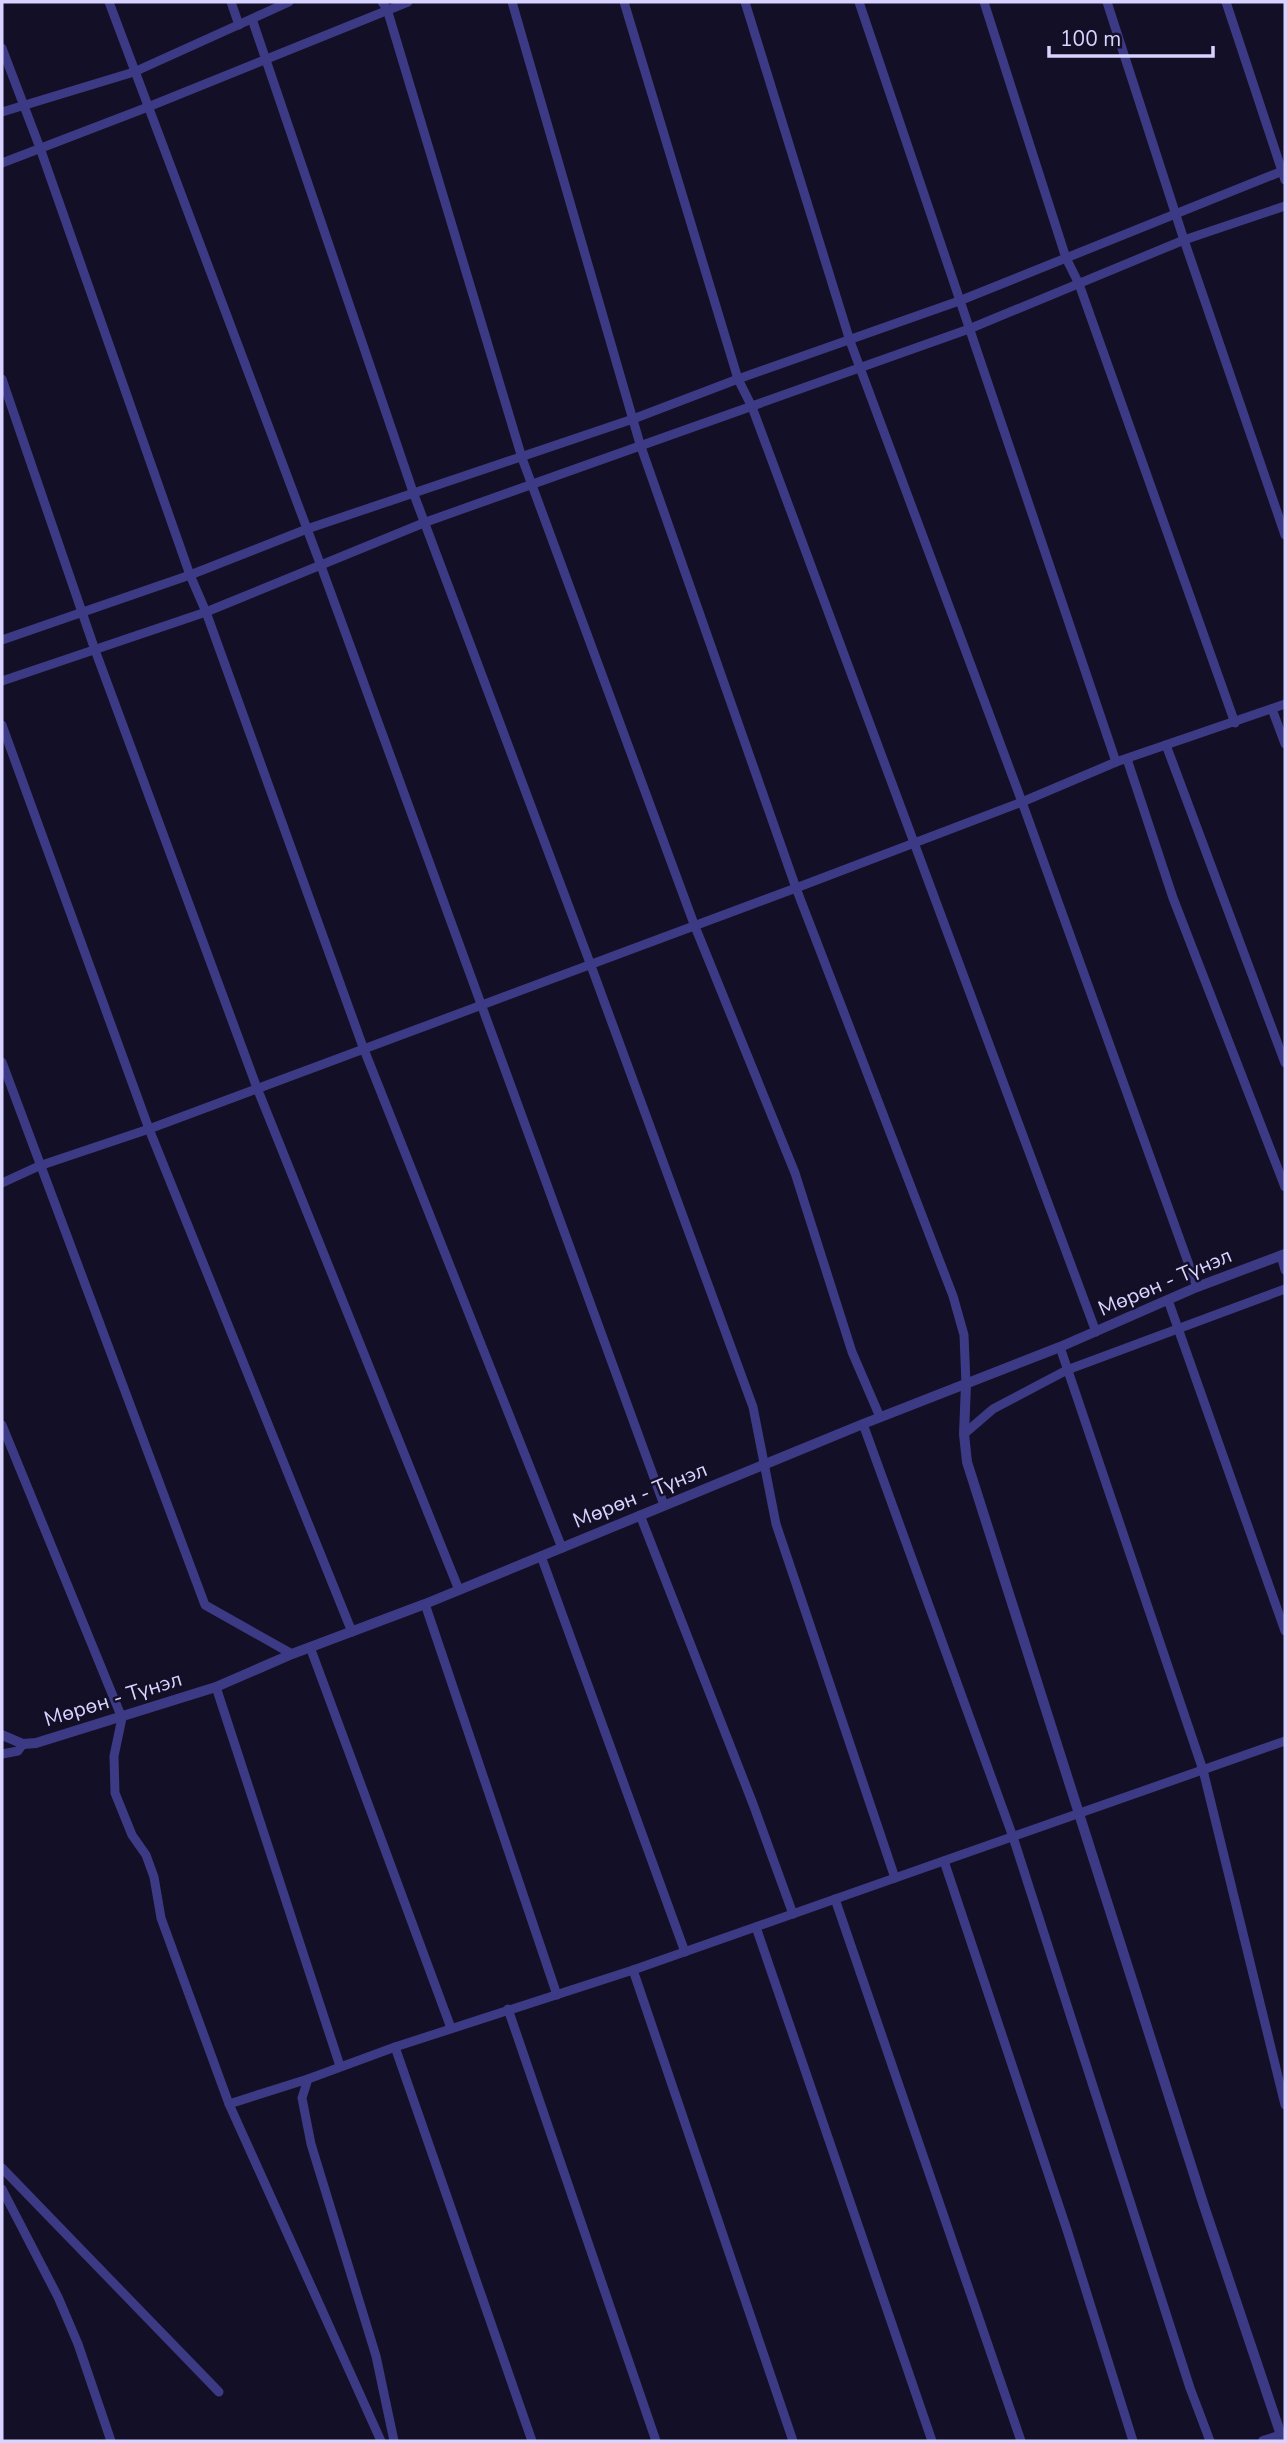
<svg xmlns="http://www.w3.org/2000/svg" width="1287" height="2443" viewBox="0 0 1287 2443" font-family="'Nunito Sans',sans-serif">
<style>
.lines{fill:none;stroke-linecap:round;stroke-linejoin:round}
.minor{stroke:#3d3a85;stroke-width:9}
.tertiary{stroke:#3d3a85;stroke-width:10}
.labels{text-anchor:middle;stroke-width:5;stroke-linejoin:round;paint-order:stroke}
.street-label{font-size:21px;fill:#d9d4ff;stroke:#130f26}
</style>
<rect width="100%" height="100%" fill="#130f26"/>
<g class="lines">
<g class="minor">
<polyline points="109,2 321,566 664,1505"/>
<polyline points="231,2 239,25"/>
<polyline points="382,2 387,9 522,458 694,924 795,1173 852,1352 880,1417"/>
<polyline points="512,2 640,444 796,888 953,1296 964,1335 966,1384"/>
<polyline points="624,2 738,379 752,407 1096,1332"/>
<polyline points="745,2 850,341 1022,802 1197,1287"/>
<polyline points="859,2 1116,762"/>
<polyline points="984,2 1066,258 1079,284 1235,723"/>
<polyline points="1107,2 1184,240 1285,535"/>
<polyline points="1226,2 1285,180"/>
<polyline points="252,19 413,492 590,963 753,1407 776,1524 895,1878"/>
<polyline points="2,48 40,148 190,575 206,612 363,1047 562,1548"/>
<polyline points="2,112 134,72 289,2"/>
<polyline points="2,163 148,107 408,2"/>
<polyline points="2,379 95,650 257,1088 459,1590"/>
<polyline points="2,640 190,575 307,529 633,419 738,379 959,301 1285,170"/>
<polyline points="2,681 206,612 426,522 969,329 1184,240 1285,206"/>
<polyline points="1272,709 1285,744"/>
<polyline points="2,725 149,1129 352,1632"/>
<polyline points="1166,745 1285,1063"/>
<polyline points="1127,759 1173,898 1285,1187"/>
<polyline points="2,1062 205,1605 292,1654"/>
<polyline points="2,1183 39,1166 149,1129 796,888 1022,802 1116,762 1285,704"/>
<polyline points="1281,1255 1285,1270"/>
<polyline points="1168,1300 1285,1631"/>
<polyline points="1060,1347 1203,1770 1285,2105"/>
<polyline points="863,1424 1013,1837 1190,2388 1210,2441"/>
<polyline points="2,1425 122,1718 114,1756 115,1793 132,1835 146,1855 154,1877 161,1918 229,2104 381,2441"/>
<polyline points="964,1434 993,1409 1067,1370 1285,1289"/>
<polyline points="640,1515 753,1804 793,1914"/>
<polyline points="541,1556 685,1952"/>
<polyline points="425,1604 557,1995"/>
<polyline points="310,1647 451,2028"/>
<polyline points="216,1687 340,2066"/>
<polyline points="2,1754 18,1751 23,1744"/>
<polyline points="944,1861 1067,2230 1133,2441"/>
<polyline points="835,1899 1021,2441"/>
<polyline points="756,1927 932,2441"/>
<polyline points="633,1970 793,2441"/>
<polyline points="508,2009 656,2441"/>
<polyline points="395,2047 532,2441"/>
<polyline points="229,2104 308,2079"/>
<polyline points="2,2168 219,2392"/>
<polyline points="2,2189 58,2297 78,2344 111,2441"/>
<polyline points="394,2441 376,2356 311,2144 302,2098 308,2079 395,2047 633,1970 1285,1741"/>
</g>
<g class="tertiary">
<polyline points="966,1384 964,1434 967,1462 1204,2206 1283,2441"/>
<polyline points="2,1735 23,1744 36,1743 216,1687 292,1654 425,1604 863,1424 1060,1347 1197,1287 1285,1254"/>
<polyline points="1263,2441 1285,2434"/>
</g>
</g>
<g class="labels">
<g class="street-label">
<text transform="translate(1165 1282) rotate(-23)" y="7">Мөрөн - Түнэл</text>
<text transform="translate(640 1495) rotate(-22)" y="7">Мөрөн - Түнэл</text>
<text transform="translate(113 1699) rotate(-17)" y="7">Мөрөн - Түнэл</text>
</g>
</g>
<rect width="1287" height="2443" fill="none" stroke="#d9d4ff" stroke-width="7"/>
<path d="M1049 46v10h164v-10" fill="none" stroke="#d9d4ff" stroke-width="3.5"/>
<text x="1060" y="46" font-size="21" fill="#d9d4ff" stroke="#130f26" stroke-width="5" paint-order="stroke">100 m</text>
</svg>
